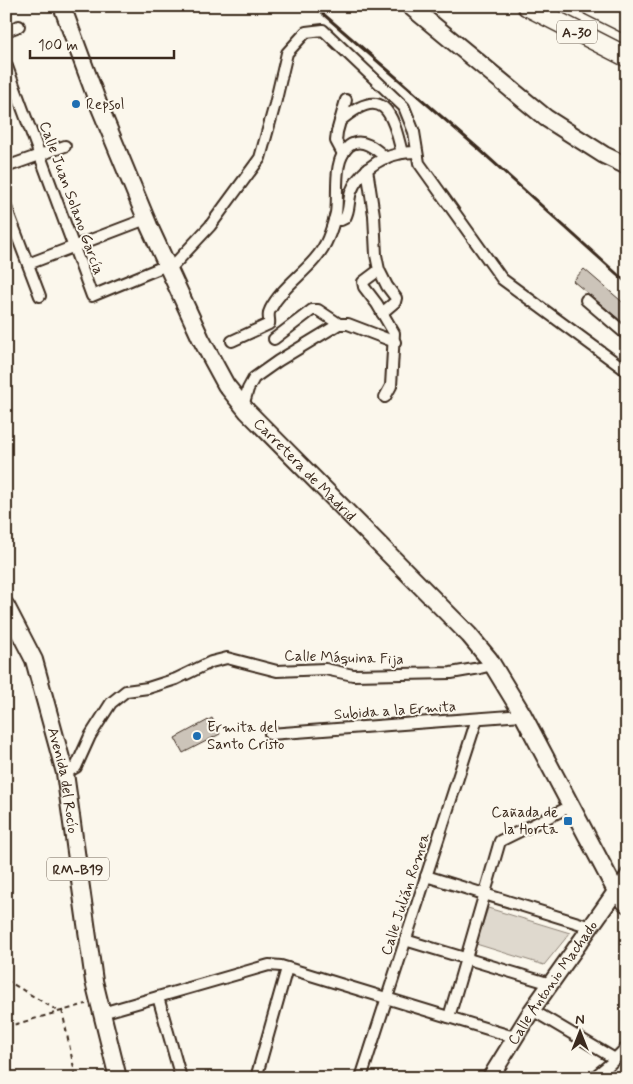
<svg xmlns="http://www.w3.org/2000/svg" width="633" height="1084" viewBox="0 0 633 1084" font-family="Mynerve,sans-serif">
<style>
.green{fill:#dfd9ce;stroke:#8d8276}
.building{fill:#ccc4b9;stroke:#3b2a1e}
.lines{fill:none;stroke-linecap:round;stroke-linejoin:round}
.street-casing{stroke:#3b2a1e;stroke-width:14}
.secondary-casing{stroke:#3b2a1e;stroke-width:19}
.primary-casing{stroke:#3b2a1e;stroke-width:20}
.highway-casing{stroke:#3b2a1e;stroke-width:22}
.path{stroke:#3b2a1e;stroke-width:2;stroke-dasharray:5 4;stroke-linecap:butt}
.street{stroke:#fbf7ec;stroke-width:10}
.secondary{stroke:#fbf7ec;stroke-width:15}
.primary{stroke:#fbf7ec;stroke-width:16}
.highway{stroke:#fbf7ec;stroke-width:19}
.rail{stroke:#3b2a1e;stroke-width:3}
.poi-dot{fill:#1f6fb2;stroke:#fbf7ec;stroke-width:2}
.labels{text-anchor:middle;stroke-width:4;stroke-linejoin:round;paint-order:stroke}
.shield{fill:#fbf7ec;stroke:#75685c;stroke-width:1}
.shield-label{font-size:14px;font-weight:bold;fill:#3b2a1e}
.poi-label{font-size:15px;fill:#3b2a1e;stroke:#fbf7ec;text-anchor:start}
.street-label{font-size:15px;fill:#3b2a1e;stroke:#fbf7ec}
</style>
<rect width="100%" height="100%" fill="#fbf7ec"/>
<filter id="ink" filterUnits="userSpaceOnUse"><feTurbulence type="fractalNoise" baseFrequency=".02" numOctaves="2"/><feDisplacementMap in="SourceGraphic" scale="10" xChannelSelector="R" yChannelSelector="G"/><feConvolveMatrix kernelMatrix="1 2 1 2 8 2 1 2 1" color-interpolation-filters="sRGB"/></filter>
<g filter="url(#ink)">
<polygon class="green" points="488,908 570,933 544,965 476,944"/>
<g class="building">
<polygon points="584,269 627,306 627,326 573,281"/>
<polygon points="212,718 220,734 183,753 175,738"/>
</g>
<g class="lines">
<defs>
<g id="street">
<polyline points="6,31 19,26"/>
<polyline points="6,64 92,296 167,265"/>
<path d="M340 121C383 84 392 111 402 153"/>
<polyline points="343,154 336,141 337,132 346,100"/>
<polyline points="6,167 65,146"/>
<polyline points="367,169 374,215 376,255 379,270 387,286 396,298 395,302 382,313"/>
<polyline points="6,207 40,296"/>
<path d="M334 220H341L345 218C350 210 348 201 351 192 358 173 378 158 398 154 404 152 411 152 417 152"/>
<polyline points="28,264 146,219"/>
<polyline points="169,270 210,226 260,158 275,104 287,53 306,32 323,30 404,107 414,132 419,163 502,279 627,371"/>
<polyline points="379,270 363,282 364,287 377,304 394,333 391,386 385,397"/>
<polyline points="586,300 627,335"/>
<polyline points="274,339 312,310 318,310 339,324"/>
<path d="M232 341 269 324C270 319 267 315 270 310 284 282 316 268 328 238 331 231 334 221 336 213 339 193 332 161 349 146 362 136 377 150 386 158"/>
<polyline points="243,406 248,389 254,378 278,361 339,324 348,324 395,342"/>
<polyline points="270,734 523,715"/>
<polyline points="65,773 76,767 90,736 111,703 126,691 148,688 176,679 211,662 227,658 277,671 325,669 353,675 451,673 480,668 492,665"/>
<polyline points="426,876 591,927"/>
<polyline points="616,891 627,873"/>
<polyline points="405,940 551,984"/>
<polyline points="158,997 181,1078"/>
<polyline points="532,1010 615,1059"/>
<polyline points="102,1013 269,965 281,966 514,1037"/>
<polyline points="449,1017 500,841 571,806"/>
<polyline points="256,1078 287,968"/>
<polyline points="361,1078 477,719"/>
<polyline points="593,1078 609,1065 627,1047"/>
</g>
<g id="secondary">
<path id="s1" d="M490 1078 532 1010 616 891"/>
</g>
<g id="primary">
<path id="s2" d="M62 6 98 103 149 226 201 339 226 385 247 411 469 635 489 659 523 715 616 891 627 904"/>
<polyline points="410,6 546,118 604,155 627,166"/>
<path id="s3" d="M6 606 34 660 65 773 94 981 118 1078"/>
</g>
<g id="highway">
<polyline points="527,6 627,57"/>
<polyline points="591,6 627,24"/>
</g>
</defs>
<use href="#street" class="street-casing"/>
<use href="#secondary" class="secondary-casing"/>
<use href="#primary" class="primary-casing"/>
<use href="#highway" class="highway-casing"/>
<g class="path">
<polyline points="6,980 58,1011"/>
<polyline points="62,1010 76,1078"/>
<polyline points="6,1027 86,1004"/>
</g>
<use href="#street" class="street"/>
<use href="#secondary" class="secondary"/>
<use href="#primary" class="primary"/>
<use href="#highway" class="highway"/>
<polyline class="rail" points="314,6 480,150 627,283"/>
</g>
</g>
<g class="poi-dot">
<circle cx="76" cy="104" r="5"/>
<circle cx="197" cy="736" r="5"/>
<rect x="563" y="816" width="10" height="10" rx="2.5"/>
</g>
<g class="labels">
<g class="shield">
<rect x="557" y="20.5" width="40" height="23" rx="4"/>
<rect x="47" y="857.5" width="62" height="23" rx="4"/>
</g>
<g class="shield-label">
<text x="577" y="37">A-30</text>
<text x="78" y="874">RM-B19</text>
</g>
<g class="poi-label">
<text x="86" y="109">Repsol</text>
<text x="207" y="732">Ermita del<tspan x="207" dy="17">Santo Cristo</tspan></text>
<text x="558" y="817" text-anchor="end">Cañada de<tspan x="558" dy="17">la Horta</tspan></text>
</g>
<g class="street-label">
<text transform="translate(72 198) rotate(70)" y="5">Calle Juan Solano García</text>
<text dy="5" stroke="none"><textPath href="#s2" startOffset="529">Carretera de Madrid</textPath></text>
<text transform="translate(344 657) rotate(2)" y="5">Calle Máquina Fija</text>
<text transform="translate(395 710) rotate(-4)" y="5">Subida a la Ermita</text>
<text dy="5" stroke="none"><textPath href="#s3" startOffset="185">Avenida del Rocío</textPath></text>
<text transform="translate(405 894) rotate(-72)" y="5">Calle Julián Romea</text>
<text dy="5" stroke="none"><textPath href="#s1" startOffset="114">Calle Antonio Machado</textPath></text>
</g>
</g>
<rect width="633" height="1084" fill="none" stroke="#fbf7ec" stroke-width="25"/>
<rect x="12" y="12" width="608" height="1059" fill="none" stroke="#3b2a1e" stroke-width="2" filter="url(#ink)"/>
<g transform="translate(580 1032)" stroke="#fbf7ec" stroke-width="4" paint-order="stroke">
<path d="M0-4L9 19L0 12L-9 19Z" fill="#3b2a1e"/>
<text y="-8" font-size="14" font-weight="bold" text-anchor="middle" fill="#3b2a1e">N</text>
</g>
<path d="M30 50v8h144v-8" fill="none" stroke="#3b2a1e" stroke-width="2.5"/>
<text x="38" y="50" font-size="15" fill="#3b2a1e" stroke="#fbf7ec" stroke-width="4" paint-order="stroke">100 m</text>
</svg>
